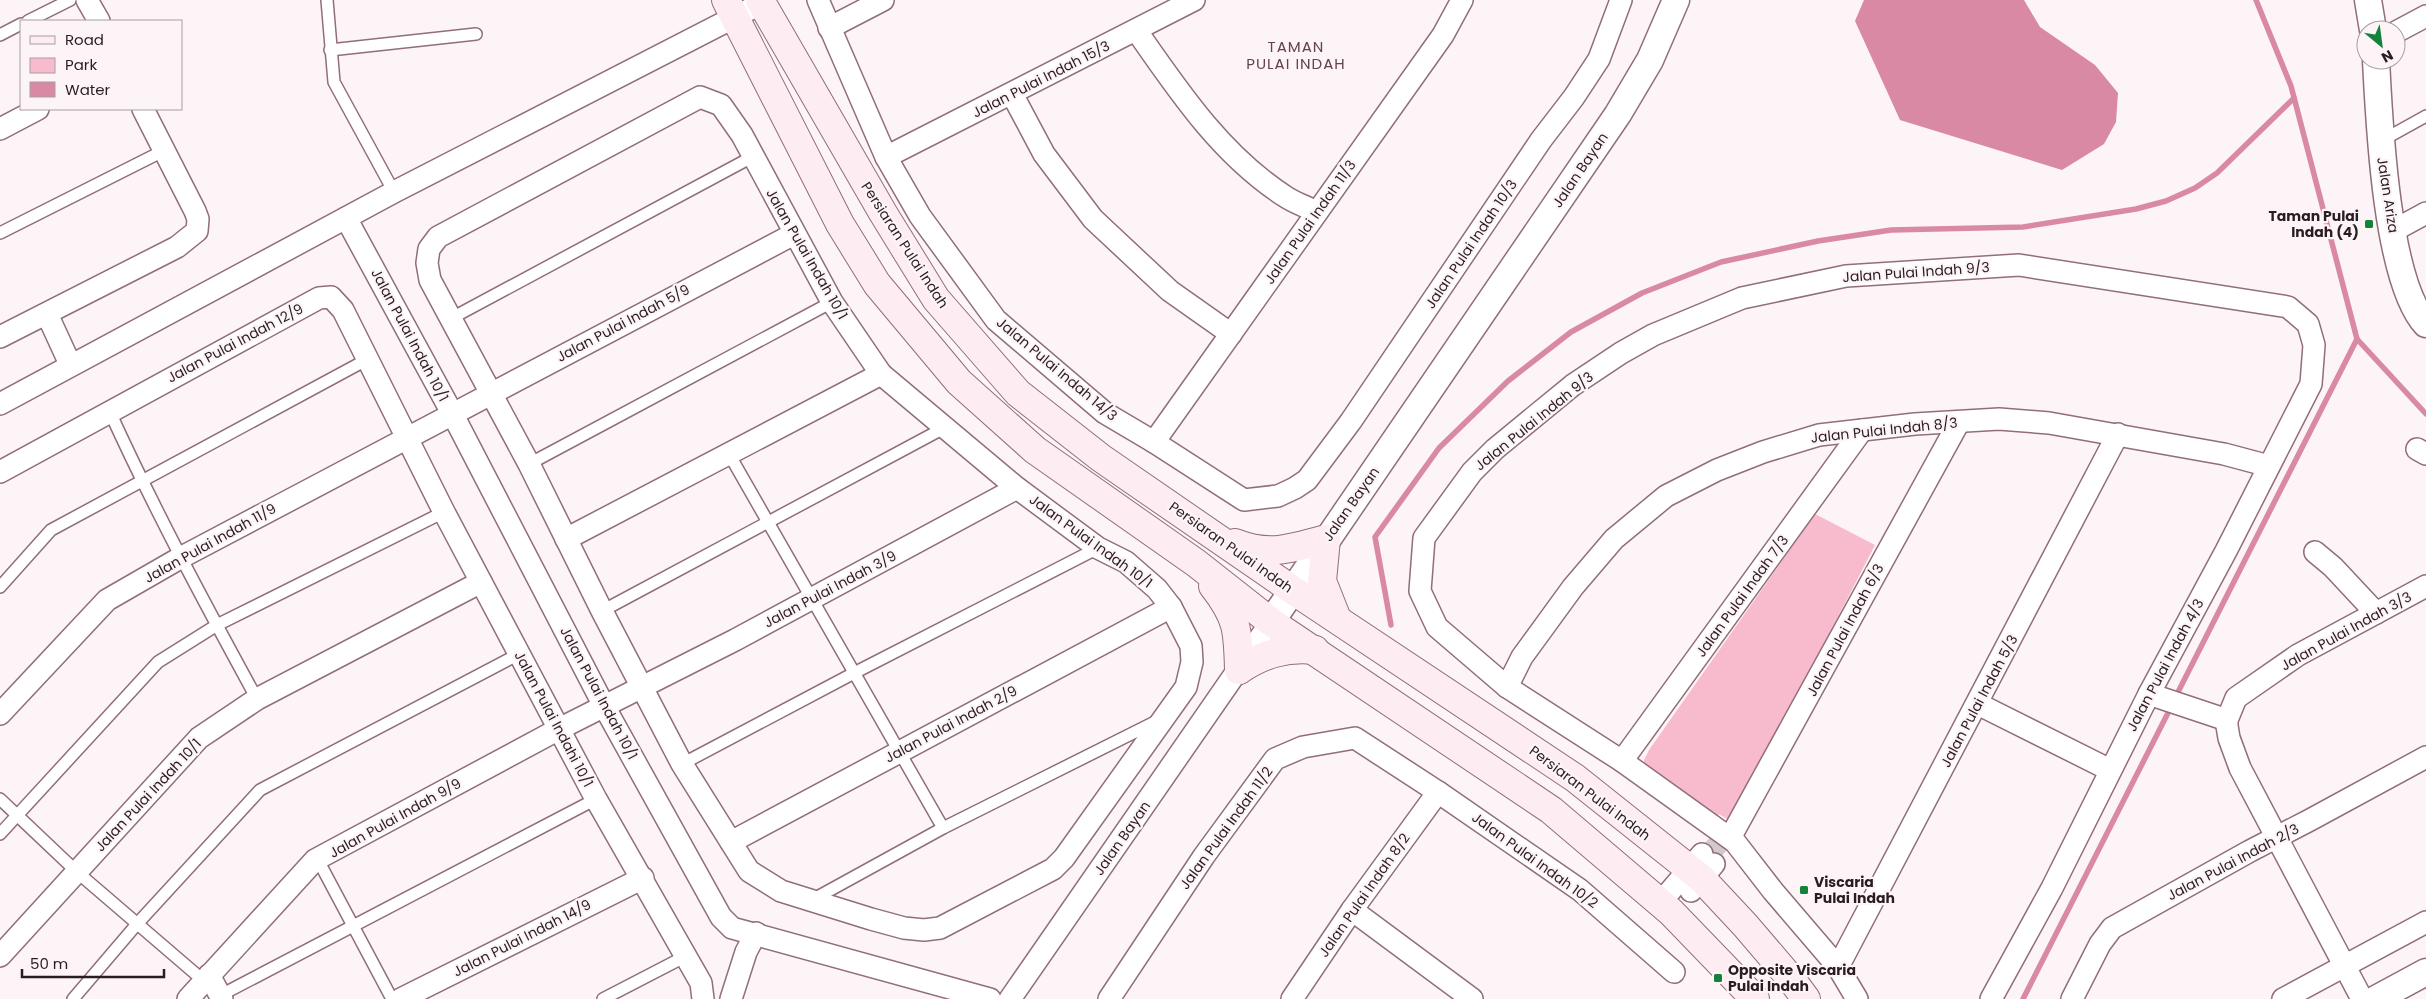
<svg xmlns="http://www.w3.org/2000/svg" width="2426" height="999" viewBox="0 0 2426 999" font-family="Poppins,sans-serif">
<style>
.green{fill:#f8bbcd}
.water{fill:#d989a3}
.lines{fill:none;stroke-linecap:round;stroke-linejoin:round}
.stream{stroke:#d989a3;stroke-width:5.5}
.minor-tunnel{stroke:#d2c9cb;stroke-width:21;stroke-dasharray:21 11;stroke-linecap:butt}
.service-casing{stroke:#916e78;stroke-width:14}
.minor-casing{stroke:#916e78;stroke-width:24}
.tertiary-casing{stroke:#916e78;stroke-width:29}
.secondary-casing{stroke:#916e78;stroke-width:30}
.service{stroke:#fff;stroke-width:11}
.minor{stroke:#fff;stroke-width:21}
.tertiary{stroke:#fff;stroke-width:26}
.secondary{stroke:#fdedf2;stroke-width:28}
.poi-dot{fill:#13833b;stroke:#fcf4f6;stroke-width:2}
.labels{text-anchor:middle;stroke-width:4.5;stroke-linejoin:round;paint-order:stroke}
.street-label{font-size:14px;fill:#2a1d21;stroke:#fcf4f6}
.poi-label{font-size:14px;font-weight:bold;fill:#2a1d21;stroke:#fcf4f6;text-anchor:start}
.neighbourhood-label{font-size:15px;letter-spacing:1px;fill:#63434d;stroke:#fcf4f6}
</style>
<rect width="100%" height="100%" fill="#fcf4f6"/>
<polygon class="green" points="1815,514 1875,545 1732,822 1719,814 1715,820 1644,769 1644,760 1649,750"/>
<polygon class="water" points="1864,0 2024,0 2040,27 2095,65 2118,93 2116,122 2104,144 2062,170 1900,120 1855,21"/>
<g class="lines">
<g class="stream">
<polyline points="2256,0 2291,86 2357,339 2426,414"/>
<polyline points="1391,625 1375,537 1439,448 1508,381 1571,332 1642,293 1721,262 1818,241 1891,230 2023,227 2136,209 2166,201 2195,188 2217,173 2294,98"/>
<polyline points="2175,698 2357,339"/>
<polyline points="2023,999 2171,707"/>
</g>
<polyline class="minor-tunnel" points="1706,858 1720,842"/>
<defs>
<g id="service">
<polyline points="327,0 334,82 394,192"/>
<polyline points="28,21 70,0"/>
<polyline points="0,35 21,24"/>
<polyline points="330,50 476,34"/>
<polyline points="2381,141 2426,116"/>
<polyline points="0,233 165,150"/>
<polyline points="450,319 752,157"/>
<path d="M109 410C154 509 205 604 257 699"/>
<polyline points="729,454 943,828"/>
<polyline points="529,464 832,302"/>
<polyline points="0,587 51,530 368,359"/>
<polyline points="602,611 944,428"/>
<polyline points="682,764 856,672 1098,548"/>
<polyline points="0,799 77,872 204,981"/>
<polyline points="0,834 158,662 217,625 444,512"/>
<polyline points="318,860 392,999"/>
<polyline points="812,900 943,828 1157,721"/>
<polyline points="221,995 596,799"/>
<polyline points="73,999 137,924 260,790 519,654"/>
<polyline points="603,999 686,956"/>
</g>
<g id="minor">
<polyline points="87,0 99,21"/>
<polyline points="818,0 886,157 920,216 996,320 1105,413 1154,442 1244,500 1278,496 1295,488 1307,480 1351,421 1541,140 1574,97 1599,59 1621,0"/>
<polyline points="829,28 883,0"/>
<path d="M1136 30C1179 92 1222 156 1286 197 1295 203 1307 207 1317 212"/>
<polyline points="2396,32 2426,16"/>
<polyline points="1012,94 1044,154 1093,219 1170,291 1231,334"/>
<polygon points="700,97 721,105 742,135 832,302 881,374 1017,488 1098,548 1126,562 1157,589 1171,607 1191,646 1192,662 1186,687 1064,858 1053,869 940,928 924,930 904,928 871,919 781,891 749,871 682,764 602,611 529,464 430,280 427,263 429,249 438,237"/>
<polyline points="0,129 38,109"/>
<polyline points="886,157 1194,0"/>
<polyline points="346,218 452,413 604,706 721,917 732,928 990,999"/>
<polyline points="2393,231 2426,213"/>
<polyline points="47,314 70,364"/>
<polyline points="0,337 177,247 197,231 198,219 195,211 143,109"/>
<polyline points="0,404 394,192 762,3"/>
<polyline points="1154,442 1443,35 1462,0"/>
<polyline points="2417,449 2426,454"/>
<polyline points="0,472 319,298 331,297 343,310 444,512 596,799 701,983 703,999"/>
<polyline points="566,539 881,374"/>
<polyline points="2315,552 2333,567 2376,613"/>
<polyline points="1507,687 1522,657 1573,587 1614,539 1666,496 1717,470 1763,452 1819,435 1915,424 1999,419 2049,423 2224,454 2269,466"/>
<polyline points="2149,694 2227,720"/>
<polyline points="1978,704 2110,770"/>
<polyline points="0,714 107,600 180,558 794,234"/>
<polyline points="1622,761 1862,430"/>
<polyline points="1730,838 1959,422"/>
<polyline points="731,842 1171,607"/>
<polyline points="1691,891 1714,864"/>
<polyline points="1660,903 1702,854"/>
<polyline points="1352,910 1472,999"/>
<polyline points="0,956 199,738 257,699 481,582"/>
<polyline points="1838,967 2118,434"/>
<polyline points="209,975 222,999"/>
<polyline points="188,999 315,860 559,729 735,640 1017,488"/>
<polyline points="401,999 643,878"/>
<polyline points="731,999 746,952 756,933"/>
<polyline points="1010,999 1271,622"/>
<polyline points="1109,999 1204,856 1275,759 1303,747 1355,738 1438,792 1580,890 1674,972"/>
<polyline points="1292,999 1352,910 1438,792"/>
<polyline points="1857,999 1838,967 1773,891 1735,842 1622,761 1507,687 1437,627 1420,591 1424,538 1472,472 1495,449 1573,385 1621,353 1653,335 1742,298 1846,276 2019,265 2288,307 2308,324 2314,345 2311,384 2226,551 2149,694 2052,888 1991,999"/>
<polyline points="2072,999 2100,944 2112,928 2250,851 2310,820 2426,757"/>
<polyline points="2283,999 2426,922"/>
<polyline points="2362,999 2240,768 2229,738 2227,726 2227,720 2236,698 2298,655 2426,586"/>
</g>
<g id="tertiary">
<polyline points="2368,0 2373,30"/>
<path d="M2376 60C2379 119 2386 281 2426 324"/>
<polyline points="1271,622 1618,114 1650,60 1676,0"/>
<polyline points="2376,999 2426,972"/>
</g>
<g id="secondary">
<polyline points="726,0 840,224 877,284 959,382 1035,450 1196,563 1271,622 1551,810 1671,912 1755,999"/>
<polyline points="760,0 883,213 936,299 1018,393 1101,458 1294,591 1575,778 1702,879 1745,925 1792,980 1806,999"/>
<path d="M1235 543C1271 557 1291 548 1326 539L1322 581 1337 619"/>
<path d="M1213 586C1238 618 1238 631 1239 670"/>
<path d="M1239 670C1263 654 1286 647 1315 650"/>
</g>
</defs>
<use href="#service" class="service-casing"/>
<use href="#minor" class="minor-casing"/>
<use href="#tertiary" class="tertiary-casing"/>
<use href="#secondary" class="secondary-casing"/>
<use href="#service" class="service"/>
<use href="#minor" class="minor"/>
<use href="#tertiary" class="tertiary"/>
<use href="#secondary" class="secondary"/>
</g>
<g class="poi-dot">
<rect x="2364" y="219" width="10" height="10" rx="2.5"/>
<rect x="1799" y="885" width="10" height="10" rx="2.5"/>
<rect x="1713" y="973" width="10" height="10" rx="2.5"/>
</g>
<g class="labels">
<g class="street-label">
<text transform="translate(1041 79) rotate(-27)" y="5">Jalan Pulai Indah 15/3</text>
<text transform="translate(1580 170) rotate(-56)" y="5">Jalan Bayan</text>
<text transform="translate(2388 195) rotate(81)" y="5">Jalan Ariza</text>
<text transform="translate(1310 222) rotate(-55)" y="5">Jalan Pulai Indah 11/3</text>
<text transform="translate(1471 244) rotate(-56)" y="5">Jalan Pulai Indah 10/3</text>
<text transform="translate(905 245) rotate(57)" y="5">Persiaran Pulai Indah</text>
<text transform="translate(807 254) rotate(60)" y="5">Jalan Pulai Indah 10/1</text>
<text transform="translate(1916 272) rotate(-4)" y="5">Jalan Pulai Indah 9/3</text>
<text transform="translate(623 323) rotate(-28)" y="5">Jalan Pulai Indah 5/9</text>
<text transform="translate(410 335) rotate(62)" y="5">Jalan Pulai Indah 10/1</text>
<text transform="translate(235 343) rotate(-28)" y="5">Jalan Pulai Indah 12/9</text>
<text transform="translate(1057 369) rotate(40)" y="5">Jalan Pulai Indah 14/3</text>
<text transform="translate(1534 421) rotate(-39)" y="5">Jalan Pulai Indah 9/3</text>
<text transform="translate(1884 430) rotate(-6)" y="5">Jalan Pulai Indah 8/3</text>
<text transform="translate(1351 504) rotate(-55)" y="5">Jalan Bayan</text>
<text transform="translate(1091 541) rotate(36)" y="5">Jalan Pulai Indah 10/1</text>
<text transform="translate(210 543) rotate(-29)" y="5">Jalan Pulai Indah 11/9</text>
<text transform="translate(1231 547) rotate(35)" y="5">Persiaran Pulai Indah</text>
<text transform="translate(830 589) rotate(-28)" y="5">Jalan Pulai Indah 3/9</text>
<text transform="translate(1742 596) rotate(-54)" y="5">Jalan Pulai Indah 7/3</text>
<text transform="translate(1845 630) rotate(-62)" y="5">Jalan Pulai Indah 6/3</text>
<text transform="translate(2346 631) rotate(-29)" y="5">Jalan Pulai Indah 3/3</text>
<text transform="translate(2165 665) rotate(-62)" y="5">Jalan Pulai Indah 4/3</text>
<text transform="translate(599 693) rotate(62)" y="5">Jalan Pulai Indah 10/1</text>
<text transform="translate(1979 701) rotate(-62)" y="5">Jalan Pulai Indah 5/3</text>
<text transform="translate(554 719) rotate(62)" y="5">Jalan Pulai Indahi 10/1</text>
<text transform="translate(951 724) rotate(-28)" y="5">Jalan Pulai Indah 2/9</text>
<text transform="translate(1590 793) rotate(37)" y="5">Persiaran Pulai Indah</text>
<text transform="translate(148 795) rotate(-47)" y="5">Jalan Pulai Indah 10/1</text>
<text transform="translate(395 818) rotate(-29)" y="5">Jalan Pulai Indah 9/9</text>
<text transform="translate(1226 828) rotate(-54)" y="5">Jalan Pulai Indah 11/2</text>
<text transform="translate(1122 838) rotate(-55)" y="5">Jalan Bayan</text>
<text transform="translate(1535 860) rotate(36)" y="5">Jalan Pulai Indah 10/2</text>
<text transform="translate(2233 862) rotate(-28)" y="5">Jalan Pulai Indah 2/3</text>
<text transform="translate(1364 895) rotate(-55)" y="5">Jalan Pulai Indah 8/2</text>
<text transform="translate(522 938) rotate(-27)" y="5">Jalan Pulai Indah 14/9</text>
</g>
<g class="poi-label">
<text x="2359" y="221" text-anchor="end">Taman Pulai<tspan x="2359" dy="16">Indah (4)</tspan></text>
<text x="1814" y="887">Viscaria<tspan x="1814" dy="16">Pulai Indah</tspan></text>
<text x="1728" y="975">Opposite Viscaria<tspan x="1728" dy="16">Pulai Indah</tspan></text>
</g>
<g class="neighbourhood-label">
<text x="1296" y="52">TAMAN<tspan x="1296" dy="17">PULAI INDAH</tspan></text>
</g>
</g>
<rect x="20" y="20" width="162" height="90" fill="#fcf4f6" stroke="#a89ea1"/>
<rect x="30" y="36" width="25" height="8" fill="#fdedf2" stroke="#a89ea1"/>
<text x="65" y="45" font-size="15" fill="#2a1d21">Road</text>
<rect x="30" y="58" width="25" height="15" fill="#f8bbcd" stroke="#a89ea1"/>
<text x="65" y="70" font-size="15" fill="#2a1d21">Park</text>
<rect x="30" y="82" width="25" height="15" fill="#d989a3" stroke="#a89ea1"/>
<text x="65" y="95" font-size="15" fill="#2a1d21">Water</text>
<g transform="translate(2381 45) rotate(151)"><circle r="24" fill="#fcf4f6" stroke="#a89ea1"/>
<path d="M0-4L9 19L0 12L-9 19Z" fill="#13833b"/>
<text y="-8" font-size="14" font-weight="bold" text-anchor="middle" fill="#2a1d21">N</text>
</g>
<path d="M22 969v8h142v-8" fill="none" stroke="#2a1d21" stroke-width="2.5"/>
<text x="30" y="969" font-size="15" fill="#2a1d21" stroke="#fcf4f6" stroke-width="4" paint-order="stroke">50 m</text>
</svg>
